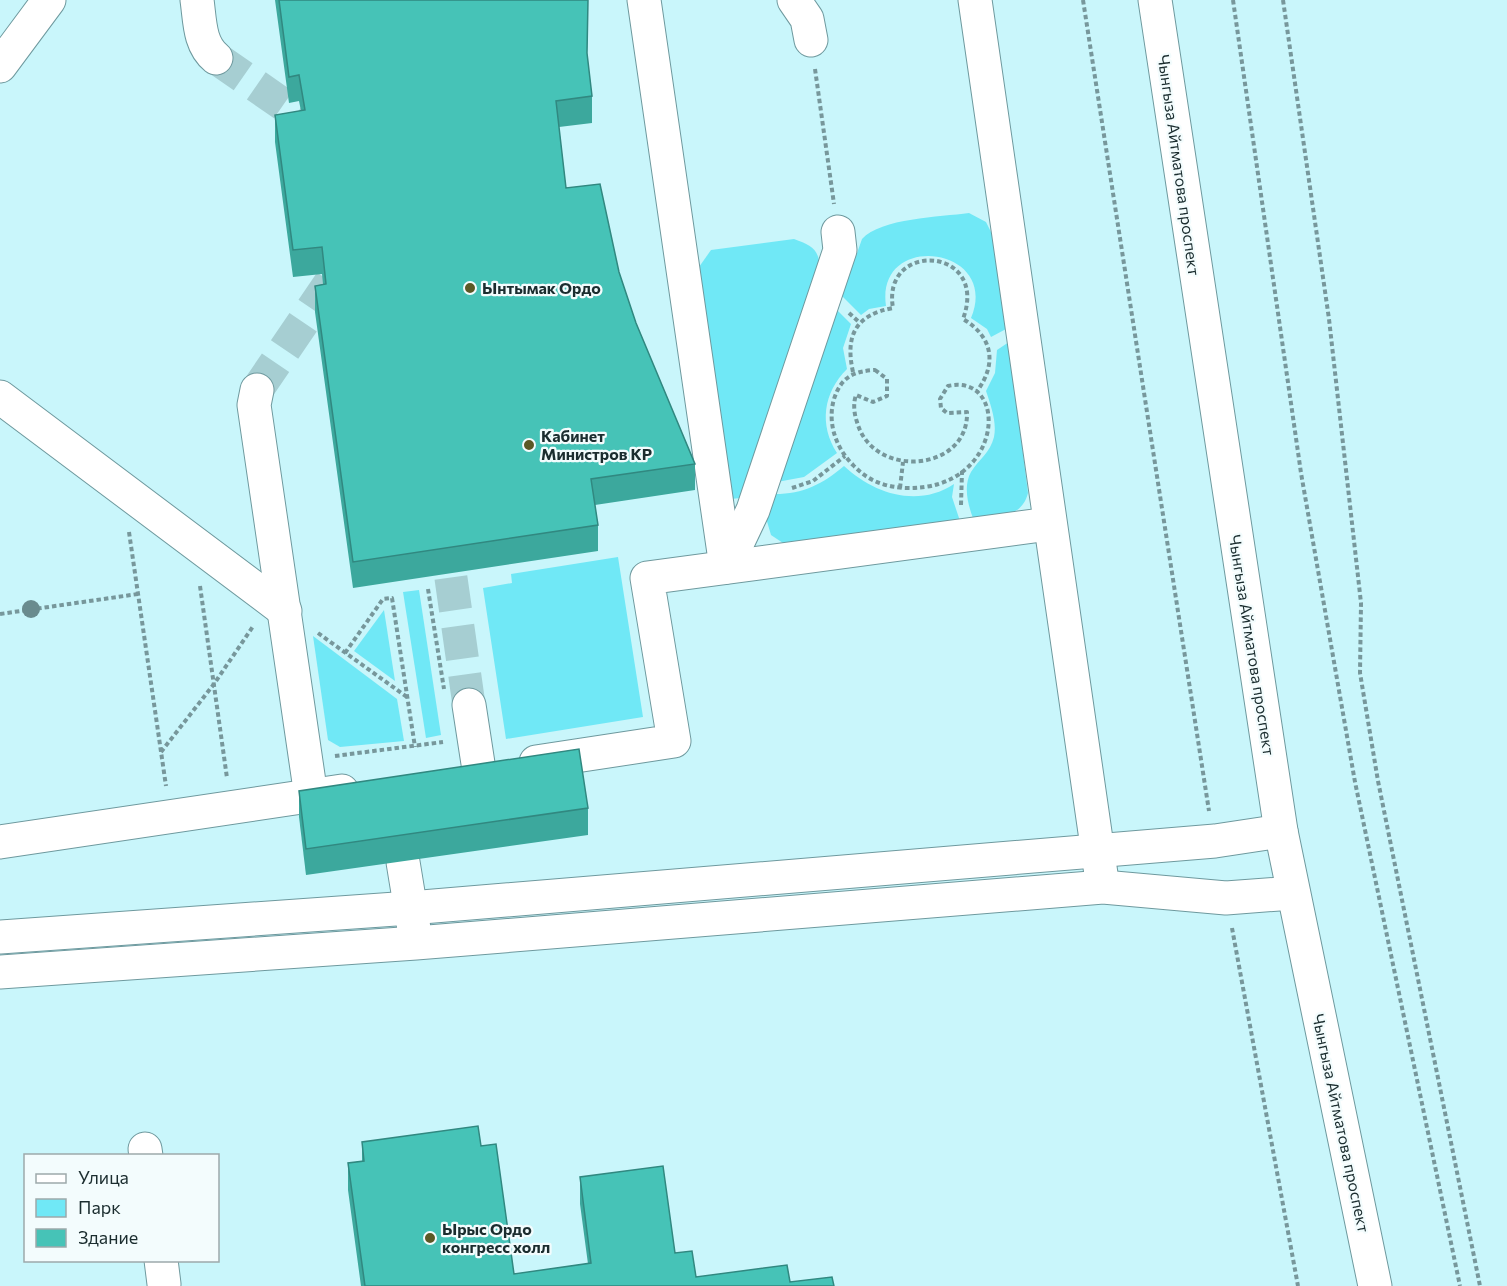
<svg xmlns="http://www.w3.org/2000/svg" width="1507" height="1286" viewBox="0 0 1507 1286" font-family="Commissioner,sans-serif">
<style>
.green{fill:#70e8f6}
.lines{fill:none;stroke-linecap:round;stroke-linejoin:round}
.minor-tunnel{stroke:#a6ced2;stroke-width:33;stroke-dasharray:33 16;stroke-linecap:butt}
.minor-casing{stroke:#6e999e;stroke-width:35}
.major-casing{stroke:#6e999e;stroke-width:35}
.path{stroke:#77979b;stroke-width:4;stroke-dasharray:4.5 3;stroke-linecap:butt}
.minor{stroke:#fff;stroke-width:33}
.major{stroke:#fff;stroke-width:33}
.tree{fill:#6a8b8e}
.wall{fill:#3ca89d}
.building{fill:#46c3b7;stroke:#318880;stroke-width:1.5}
.poi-dot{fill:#5b5926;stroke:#f3fcfd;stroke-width:2}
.labels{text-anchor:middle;stroke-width:4.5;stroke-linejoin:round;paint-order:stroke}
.street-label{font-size:16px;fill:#1b2d2f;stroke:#f3fcfd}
.poi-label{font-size:16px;font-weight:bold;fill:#1b2d2f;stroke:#f3fcfd;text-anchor:start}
</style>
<rect width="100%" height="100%" fill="#c9f6fb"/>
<g class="green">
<path d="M969 213 986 222 993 236 1006 329 991 337 987 329 971 318C1001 246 875 230 886 306L869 309 861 315 842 296 862 239C881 218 940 217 969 213Z"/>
<path d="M794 239C811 245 819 249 820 268L741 498 730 499 699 267 711 250Z"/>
<path d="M837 310 851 324 843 348 847 369C823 393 819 425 837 453L804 477 777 482Z"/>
<path d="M1009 342 1028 493C1021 520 996 515 973 518 968 505 963 486 971 472 979 459 990 453 994 437 997 422 991 406 986 391L995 373 997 350Z"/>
<path d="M844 466C874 494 918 508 954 484L952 497 960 521 786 545 771 535 766 518 775 494C803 494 823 484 844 466Z"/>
<polygon points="618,557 643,717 506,739 483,588 512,583 511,574"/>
<polygon points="419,590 441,735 426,738 403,592"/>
<polygon points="384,610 395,681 354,651"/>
<polygon points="313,636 397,699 404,741 340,747 328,740"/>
</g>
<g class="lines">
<g class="minor-tunnel">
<polyline points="216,58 330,137"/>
<polyline points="257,390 340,268"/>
<polyline points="444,529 469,705"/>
</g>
<defs>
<g id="minor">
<path d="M197 0C200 21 199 44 216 58"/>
<polyline points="644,0 726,567"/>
<polyline points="794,0 807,19 811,40"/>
<polyline points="975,0 1101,874"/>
<polyline points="0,66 49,0"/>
<polyline points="257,390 254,405 311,796"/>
<polyline points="0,397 285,611"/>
<polyline points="726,567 753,510 840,250 838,232"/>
<polyline points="469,705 479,770"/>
<polyline points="536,762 674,741 647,578 1049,524"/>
<polyline points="0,842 342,791"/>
<polyline points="403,862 414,929"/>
<polyline points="0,937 410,908 1215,841 1281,831"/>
<polyline points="0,972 416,943 1103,887 1226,898 1293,893"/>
<polyline points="145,1149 146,1156"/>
<polyline points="161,1260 164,1284"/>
</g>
<polyline id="major" points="1155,0 1281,831 1375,1286"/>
</defs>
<use href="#minor" class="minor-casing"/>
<use href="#major" class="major-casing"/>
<g class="path">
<polyline points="1083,0 1209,811"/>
<polyline points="1233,0 1301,473 1355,782 1460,1286"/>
<polyline points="1283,0 1329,319 1361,603 1360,673 1378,781 1480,1286"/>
<polyline points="815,69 834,204"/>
<polyline points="849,313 860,323"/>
<path d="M875 370 887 379V396L873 402 856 395C853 404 854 413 857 422 873 480 969 472 967 412L947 413 941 408 940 399 948 386C1010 372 1005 491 906 488 885 487 868 481 853 465 836 448 827 423 834 399 841 377 854 371 875 370Z"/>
<path d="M853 372C845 336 855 315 893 308 881 240 990 246 963 319 992 336 998 363 977 391"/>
<polyline points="792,488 813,481 845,456"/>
<polyline points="900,488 903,462"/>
<polyline points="961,505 962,471"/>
<polyline points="129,532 166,786"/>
<polyline points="200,586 227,778"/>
<polyline points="428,589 444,689"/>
<polyline points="0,614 138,594"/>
<polyline points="318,633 407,697"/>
<polyline points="345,653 383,599 392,598 415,747"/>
<polyline points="161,752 214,684 254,625"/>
<polyline points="335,756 443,742"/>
<polyline points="1232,928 1298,1286"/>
</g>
<use href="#minor" class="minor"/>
<use href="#major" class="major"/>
</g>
<circle class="tree" cx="31" cy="609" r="9"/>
<g class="wall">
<polygon points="275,0 588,0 587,56 592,96 592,123 559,127 566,188 619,272 636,323 695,464 695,490 595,505 598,525 598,551 353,588 315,312 315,286 323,284 322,274 293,277 275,142 275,115 301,111 299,101 289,103"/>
<polygon points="299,791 588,808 588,835 306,875 299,817"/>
<polygon points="362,1142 481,1146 514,1274 588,1264 580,1204 580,1177 675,1253 696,1277 834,1286 361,1286 348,1190 348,1163 362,1161"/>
</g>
<g class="building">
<polygon points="279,0 588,0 587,53 592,96 556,101 566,188 600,184 619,272 636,323 695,464 591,479 598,525 353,562 315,286 326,284 322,247 293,250 275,115 305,110 299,75 289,77"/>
<polygon points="579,749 588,808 306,849 299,791"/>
<polygon points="478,1126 481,1146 496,1144 514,1274 591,1263 580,1177 663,1166 675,1253 692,1251 696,1277 787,1265 790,1282 832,1277 834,1286 365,1286 348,1163 364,1161 362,1142"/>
</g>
<g class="poi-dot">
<circle cx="470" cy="288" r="6"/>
<circle cx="529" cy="445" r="6"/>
<circle cx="430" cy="1238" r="6"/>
</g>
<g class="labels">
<g class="street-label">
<text transform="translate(1179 165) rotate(82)" y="6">Чынгыза Айтматова проспект</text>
<text transform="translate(1252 645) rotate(81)" y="6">Чынгыза Айтматова проспект</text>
<text transform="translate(1341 1123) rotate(78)" y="6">Чынгыза Айтматова проспект</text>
</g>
<g class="poi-label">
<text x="482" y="294">Ынтымак Ордо</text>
<text x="541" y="442">Кабинет<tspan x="541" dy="18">Министров КР</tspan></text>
<text x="442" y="1235">Ырыс Ордо<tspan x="442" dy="18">конгресс холл</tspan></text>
</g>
</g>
<rect x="24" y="1154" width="195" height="108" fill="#f3fcfd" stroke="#9da9ab" stroke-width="1.5"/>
<rect x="36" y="1174" width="30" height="9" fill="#ffffff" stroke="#9da9ab" stroke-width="1.5"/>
<text x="78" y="1184" font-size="18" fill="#1b2d2f">Улица</text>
<rect x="36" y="1199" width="30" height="18" fill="#70e8f6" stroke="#9da9ab" stroke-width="1.5"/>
<text x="78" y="1214" font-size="18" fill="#1b2d2f">Парк</text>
<rect x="36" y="1229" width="30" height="18" fill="#46c3b7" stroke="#9da9ab" stroke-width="1.5"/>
<text x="78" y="1244" font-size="18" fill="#1b2d2f">Здание</text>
</svg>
